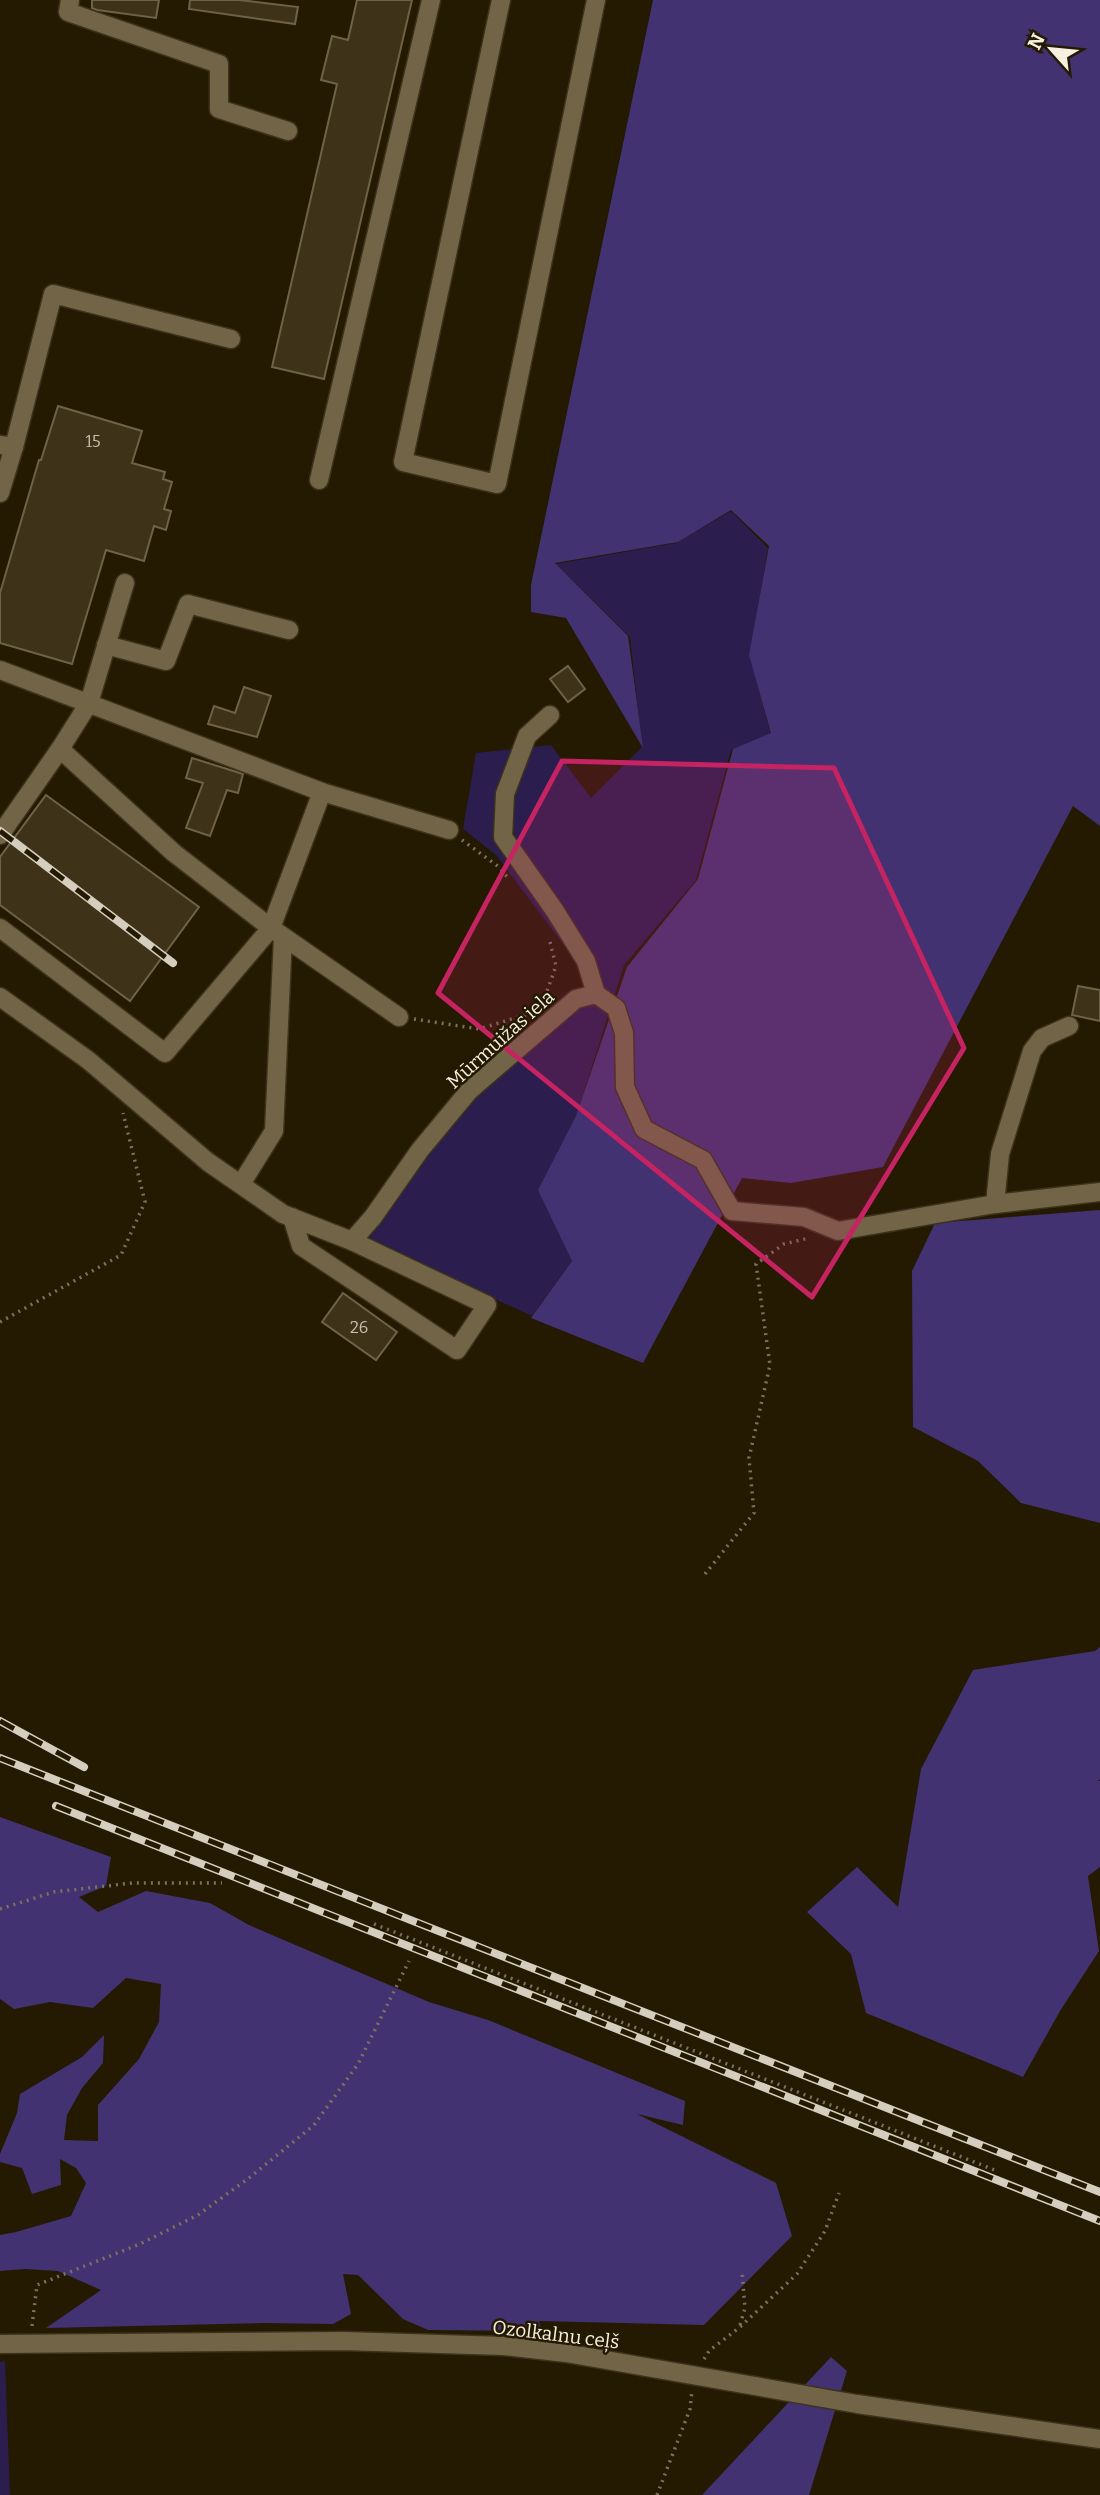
<svg xmlns="http://www.w3.org/2000/svg" width="1100" height="2495" viewBox="0 0 1100 2495" font-family="Bitter,serif">
<style>
.green{fill:#2b1d4d}
.forest{fill:#433271}
.building{fill:#3e3218;stroke:#6e6247;stroke-width:2}
.lines{fill:none;stroke-linecap:round;stroke-linejoin:round}
.minor-casing{stroke:#3d331c;stroke-width:21}
.path{stroke:#7b725e;stroke-width:3.5;stroke-dasharray:2 5;stroke-linecap:butt}
.minor{stroke:#726547;stroke-width:18}
.rail-casing{stroke:#d5cdbd;stroke-width:8}
.rail{stroke:#241901;stroke-width:5;stroke-dasharray:16;stroke-linecap:butt}
.marked{fill:#c52362;fill-opacity:0.2;stroke:#c52362;stroke-width:5;stroke-linejoin:round}
.labels{text-anchor:middle;stroke-width:5;stroke-linejoin:round;paint-order:stroke}
.number-label{font-size:16px;fill:#c9c0af}
.street-label{font-size:19px;fill:#f7f0e1;stroke:#241901}
</style>
<rect width="100%" height="100%" fill="#241901"/>
<g class="green">
<polygon points="731,511 768,548 750,656 771,735 731,750 696,880 624,965 577,1114 541,1190 572,1261 532,1316 378,1246 363,1236 464,1101 590,980 496,855 463,829 476,753 551,745 591,798 642,747 630,637 556,564 676,543"/>
<polygon points="5,2361 10,2495 0,2495 0,2362"/>
</g>
<g class="forest">
<polygon points="653,0 1100,0 1100,826 1073,806 883,1167 791,1183 742,1178 643,1363 531,1318 572,1261 538,1190 576,1116 627,967 698,879 733,749 771,733 749,655 769,546 731,510 678,542 555,563 628,636 643,748 566,618 531,612 531,585"/>
<polygon points="1100,1210 1100,1523 1021,1503 978,1461 913,1427 912,1271 935,1223"/>
<polygon points="1100,1647 1100,1779 1098,1781 1100,1781 1100,1867 1088,1876 1099,1951 1060,2011 1023,2077 866,2013 851,1954 807,1912 857,1867 898,1907 921,1769 973,1670 1095,1651"/>
<polygon points="0,1817 111,1857 106,1886 79,1897 98,1912 146,1891 210,1903 249,1925 429,2002 488,2020 685,2101 683,2125 637,2114 776,2183 792,2236 704,2325 539,2321 541,2331 428,2330 403,2319 358,2275 343,2274 351,2314 333,2324 264,2323 46,2328 101,2290 58,2271 25,2269 0,2271 0,2235 16,2232 71,2216 86,2183 76,2168 60,2159 61,2185 32,2194 22,2168 0,2162 0,2154 17,2113 20,2094 82,2057 104,2035 103,2063 82,2088 67,2115 64,2140 98,2141 98,2105 139,2059 159,2022 161,1984 126,1978 93,2008 50,2002 14,2009 0,1999"/>
<polygon points="831,2357 847,2371 809,2495 702,2495"/>
</g>
<g class="building">
<polygon points="92,0 159,0 156,18 97,10 92,8"/>
<polygon points="190,0 240,0 298,7 295,24 189,9"/>
<polygon points="357,0 412,0 324,379 272,367 337,84 321,80 332,36 348,40"/>
<polygon points="58,406 142,431 132,463 165,472 163,479 172,482 164,509 171,511 166,530 154,526 144,561 106,550 72,664 0,643 0,593 39,460 41,460"/>
<polygon points="568,666 585,689 568,702 550,679"/>
<polygon points="244,687 271,696 257,737 208,724 214,706 235,713"/>
<polygon points="192,758 243,774 238,793 227,790 210,836 186,828 203,783 186,778"/>
<polygon points="46,795 199,907 130,1001 0,905 0,857"/>
<polygon points="1078,986 1100,990 1100,1021 1072,1015"/>
<polygon points="343,1293 397,1332 376,1360 322,1322"/>
</g>
<g class="lines">
<defs>
<g id="minor">
<polyline points="70,0 68,12 219,64 219,109 288,131"/>
<polyline points="501,0 403,462 497,484 596,0"/>
<polyline points="0,445 14,447 0,493"/>
<polyline points="14,447 53,294 231,339"/>
<polyline points="319,480 431,0"/>
<polyline points="106,645 166,661 188,604 289,630"/>
<polyline points="0,670 322,792 449,830"/>
<polyline points="550,715 527,736 505,794 503,837 555,911 586,961 596,994"/>
<polyline points="60,749 174,853 271,928 399,1017"/>
<polyline points="0,835 60,749 89,703 125,583"/>
<polyline points="0,928 165,1053 271,928 322,792"/>
<polyline points="0,997 88,1060 208,1162 283,1214 352,1241 487,1305 457,1350 301,1246 292,1217"/>
<polyline points="241,1184 274,1131 283,937"/>
<polyline points="995,1204 1000,1154 1032,1051 1042,1038 1069,1026"/>
<polyline points="352,1241 373,1217 420,1150 469,1091 576,999 596,994 616,1008 624,1033 625,1087 644,1129 703,1160 732,1211 804,1217 838,1231 995,1204 1100,1192"/>
<polyline points="0,2344 343,2341 504,2346 566,2353 857,2404 1100,2439"/>
</g>
</defs>
<use href="#minor" class="minor-casing"/>
<g class="path">
<polyline points="462,840 499,867 509,879"/>
<polyline points="414,1019 479,1029 525,1015 546,994 556,966 549,938"/>
<polyline points="0,1322 121,1255 145,1202 123,1113"/>
<polyline points="705,1574 754,1513 749,1458 770,1365 756,1264 784,1244 809,1238"/>
<polyline points="0,1909 54,1892 132,1883 222,1883"/>
<polyline points="374,1924 997,2171"/>
<polyline points="740,2325 745,2308 742,2271"/>
<polyline points="32,2326 37,2285 140,2244 198,2215 249,2178 314,2125 358,2064 409,1961"/>
<polyline points="704,2359 709,2351 740,2327 797,2274 825,2231 839,2193"/>
<polyline points="657,2495 690,2409 692,2391"/>
</g>
<use href="#minor" class="minor"/>
<defs>
<g id="rail">
<polyline points="0,831 173,963"/>
<polyline points="0,1721 84,1767"/>
<polyline points="0,1758 1100,2192"/>
<polyline points="56,1806 1100,2221"/>
</g>
</defs>
<use href="#rail" class="rail-casing"/>
<use href="#rail" class="rail"/>
</g>
<path class="marked" d="M562 761 834 768 964 1048 812 1297 438 993Z"/>
<g class="labels">
<g class="number-label">
<text x="93" y="447">15</text>
<text x="359" y="1333">26</text>
</g>
<g class="street-label">
<text transform="translate(500 1039) rotate(-42)" y="7">Mūrmuižas iela</text>
<text transform="translate(556 2334) rotate(7)" y="7">Ozolkalnu ceļš</text>
</g>
</g>
<g transform="translate(1051 49) rotate(297)" stroke="#241901" stroke-width="5" paint-order="stroke">
<path d="M0-5L12 26L0 18L-12 26Z" fill="#f7f0e1"/>
<text y="-10" font-size="19" font-weight="bold" text-anchor="middle" fill="#f7f0e1">N</text>
</g>
</svg>
